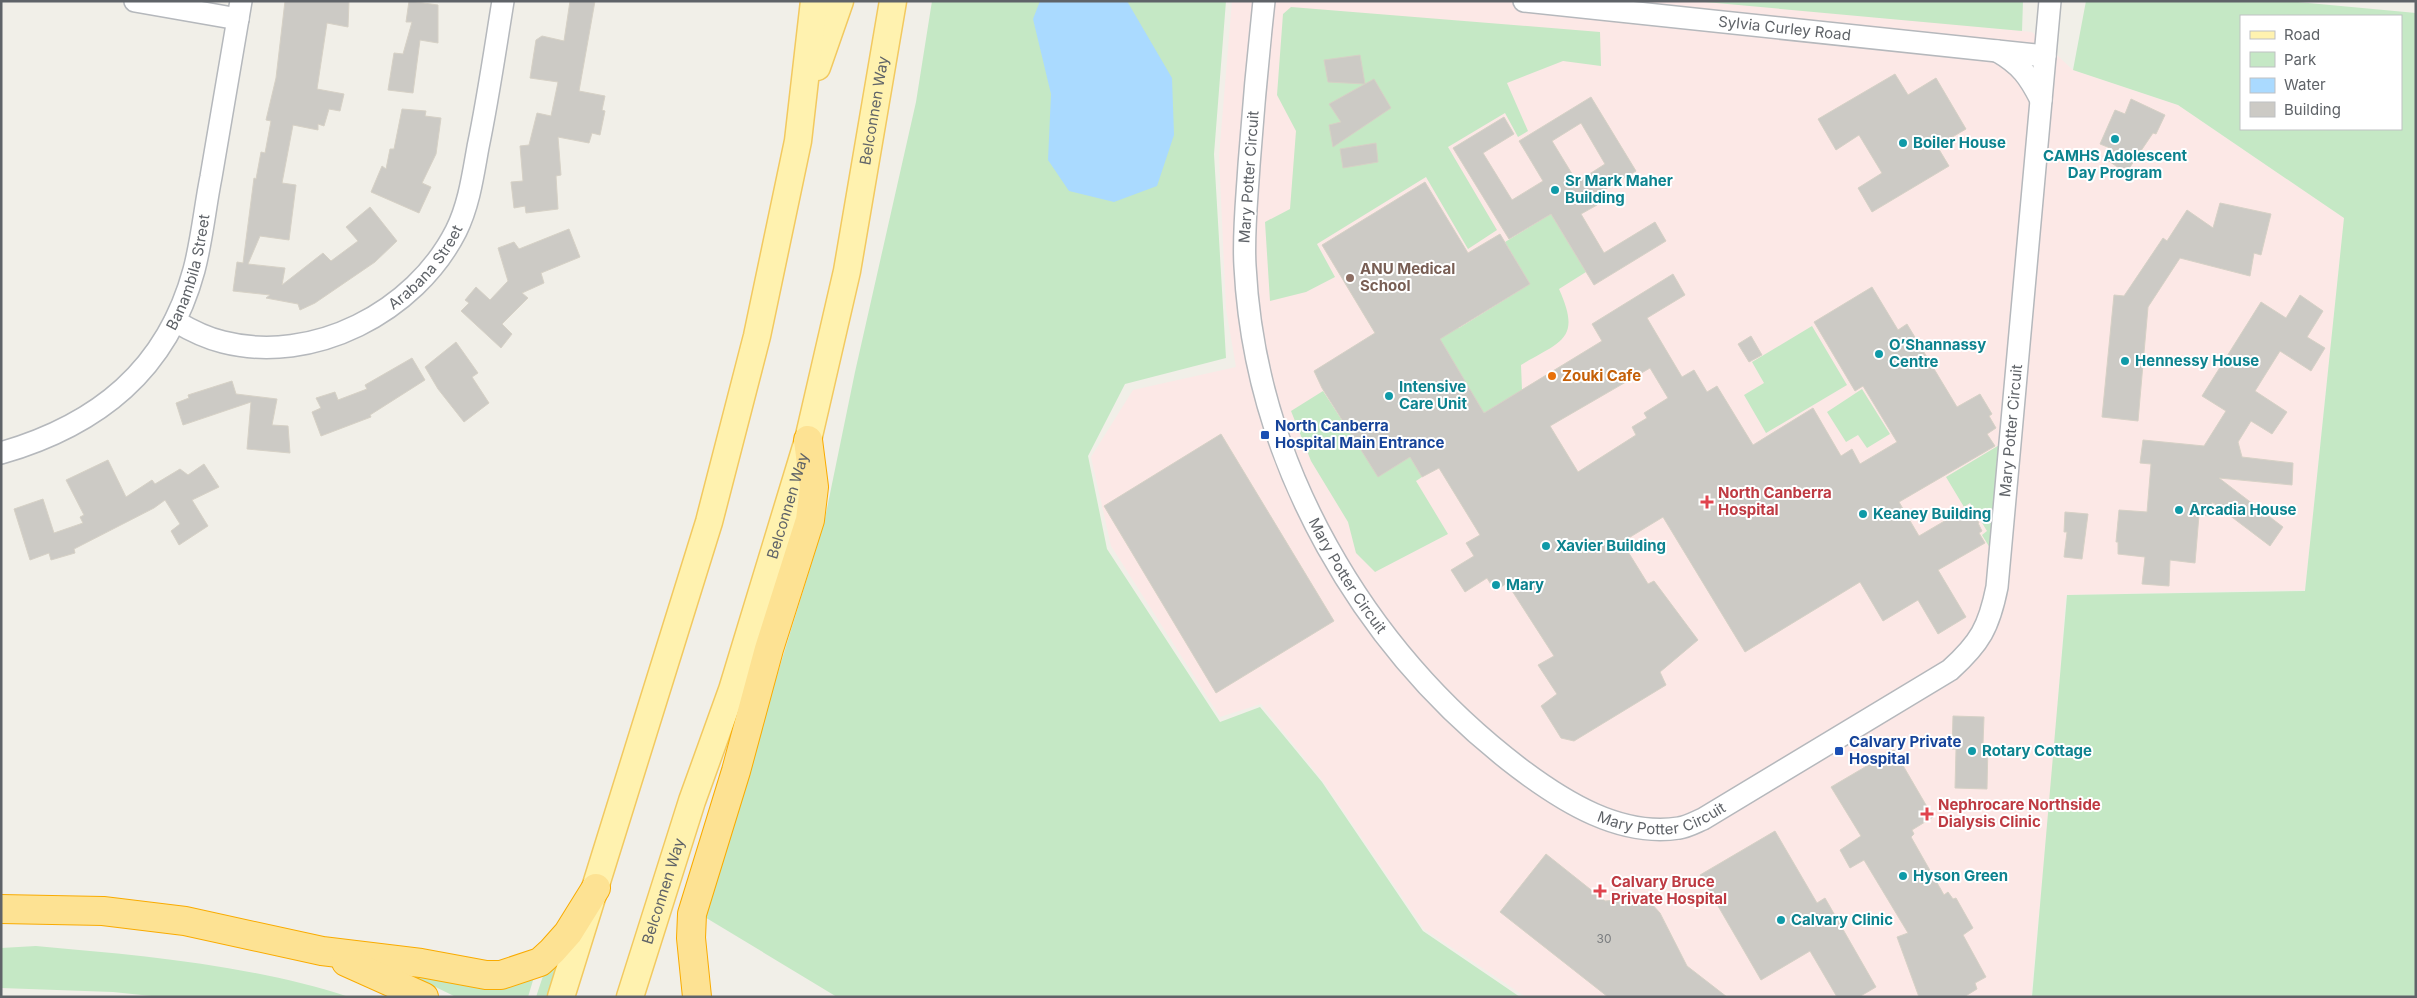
<svg xmlns="http://www.w3.org/2000/svg" width="2417" height="998" viewBox="0 0 2417 998" font-family="Inter,sans-serif">
<style>
.medical{fill:#fce8e6}
.green{fill:#c5e8c5;fill-rule:evenodd}
.water{fill:#aadaff}
.building{fill:#cccac5;stroke:#d6d1c6;fill-rule:evenodd}
.lines{fill:none;stroke-linecap:round;stroke-linejoin:round}
.minor-casing{stroke:#b5b8bc;stroke-width:24}
.major-casing{stroke:#f2c960;stroke-width:29}
.highway-casing{stroke:#f9ab00;stroke-width:30}
.minor{stroke:#fff;stroke-width:21}
.major{stroke:#fff2af;stroke-width:26}
.highway{stroke:#fde293;stroke-width:28}
.culture-dot{fill:#0f9aa8;stroke:#fff;stroke-width:2}
.education-dot{fill:#8d6e63;stroke:#fff;stroke-width:2}
.food-dot{fill:#e8710a;stroke:#fff;stroke-width:2}
.transit-dot{fill:#1a4fb4;stroke:#fff;stroke-width:2}
.health-dot{fill:#e0444e;stroke:#fff;stroke-width:2}
.labels{text-anchor:middle;stroke-width:4;stroke-linejoin:round;paint-order:stroke}
.number-label{font-size:12px;fill:#7a7d7f}
.street-label{font-size:15px;fill:#5f6368;stroke:#fff}
.culture-label{font-size:15px;font-weight:bold;fill:#0d838f;stroke:#fff;text-anchor:start}
.education-label{font-size:15px;font-weight:bold;fill:#785e54;stroke:#fff;text-anchor:start}
.food-label{font-size:15px;font-weight:bold;fill:#c56008;stroke:#fff;text-anchor:start}
.transit-label{font-size:15px;font-weight:bold;fill:#164399;stroke:#fff;text-anchor:start}
.health-label{font-size:15px;font-weight:bold;fill:#be3a42;stroke:#fff;text-anchor:start}
</style>
<rect width="100%" height="100%" fill="#f1efe8"/>
<polygon class="medical" points="1232,1 1736,1 2032,32 2073,70 2178,105 2344,218 2305,590 2066,595 2052,776 2031,997 1526,997 1424,929 1323,781 1261,704 1220,717 1111,546 1091,457 1133,390 1236,367 1226,309 1219,156"/>
<g class="green">
<polygon points="932,1 1226,1 1214,154 1226,358 1125,384 1088,456 1107,549 1220,722 1260,707 1322,782 1423,931 1520,997 837,997 703,916 824,523 855,372 916,102"/>
<polygon points="1694,1 2023,1 2022,31"/>
<path d="M2086 1H2287L2416 13V997H2032L2067 595 2305 591 2344 218 2178 105 2073 70ZM2241 16H2401V129H2241Z"/>
<polygon points="1291,7 1600,32 1601,66 1563,61 1507,83 1528,131 1518,137 1505,113 1448,147 1497,230 1468,249 1426,177 1317,244 1335,277 1306,292 1270,301 1265,222 1290,209 1296,131 1277,95 1283,14"/>
<path d="M1551 214 1586 272 1559 289C1582 340 1561 341 1521 365L1522 390 1484 413 1424 313 1459 328 1530 284 1505 242Z"/>
<polygon points="1812,326 1847,385 1766,433 1744,395 1764,383 1752,362"/>
<polygon points="1862,389 1890,434 1867,448 1858,435 1846,442 1827,412"/>
<polygon points="1323,391 1378,476 1410,457 1422,477 1416,481 1448,534 1375,572 1356,553 1348,522 1311,461 1291,411"/>
<polygon points="2001,444 1992,548 1990,548 1982,535 1987,531 1970,503 1964,507 1946,477"/>
<path d="M36 946C138 955 252 965 349 997H161L113 992 1 988V948Z"/>
<polygon points="556,964 557,965 547,997 536,997 544,973"/>
<polygon points="418,973 534,977 528,997 456,997 417,978"/>
</g>
<polygon class="water" points="1040,1 1127,1 1172,78 1174,135 1157,186 1114,202 1069,191 1048,160 1051,94 1033,19"/>
<g class="building">
<polygon points="285,1 349,1 348,27 327,23 317,89 344,94 340,111 329,109 324,126 318,124 318,130 293,125 282,183 296,185 289,240 260,236 248,264 285,268 282,285 323,253 331,261 358,241 346,227 370,207 397,241 375,262 315,303 300,310 298,304 266,298 270,295 233,291 237,262 243,263 254,178 256,179 261,152 265,153 271,121 266,120 276,78"/>
<polygon points="409,1 438,5 438,43 420,40 413,93 388,90 394,53 403,54 412,22 406,22"/>
<polygon points="570,1 595,1 579,91 605,96 602,110 605,111 600,135 592,133 589,143 558,137 561,175 556,176 558,209 526,213 525,206 514,208 511,182 523,181 520,146 529,145 537,113 551,116 558,82 530,78 536,40 542,36 564,41"/>
<polygon points="1360,55 1365,84 1328,82 1324,60"/>
<polygon points="1895,74 1908,95 1936,78 1966,129 1937,146 1949,166 1872,212 1858,188 1882,173 1859,135 1836,150 1818,119"/>
<polygon points="1374,79 1391,108 1333,147 1329,125 1341,122 1329,104"/>
<path d="M1591 97 1636 171 1592 197 1597 205 1581 214 1604 253 1655 222 1666 241 1594 285 1551 214 1509 239 1453 148 1504 117 1514 134 1483 153 1512 200 1543 181 1519 141ZM1581 123 1605 164 1577 182 1552 141Z"/>
<polygon points="2131,99 2165,115 2156,134 2153,133 2126,173 2103,157 2110,148 2100,144 2115,110 2125,114"/>
<polygon points="402,109 426,111 425,116 441,118 436,154 422,183 431,187 419,213 371,192 382,166 386,169 390,149 394,149"/>
<polygon points="1376,143 1378,162 1343,168 1340,149"/>
<path d="M1425 182 1468 253 1500 234 1530 284 1440 339 1484 413 1602 341 1592 324 1673 274 1685 295 1647 318 1682 377 1694 370 1707 392 1717 386 1753 445 1813 408 1841 456 1852 449 1860 464 1897 442 1863 386 1855 391 1814 322 1872 287 1898 330 1907 324 1957 407 1980 394 1992 414 1989 416 1996 428 1987 434 1995 446 1899 502 1919 536 1970 506 1979 523H1978L1982 531 1979 533 1985 543 1938 570 1966 617 1938 634 1918 600 1883 621 1860 582 1745 652 1663 517 1622 542 1648 584 1654 581 1698 640 1660 672 1666 685 1574 741 1561 738 1541 706 1557 694 1538 665 1554 656 1507 583 1495 591 1487 578 1465 592 1451 570 1474 556 1466 543 1480 535 1439 468 1422 477 1410 457 1378 477 1322 388 1314 371 1375 333 1322 245ZM1650 368 1668 398 1644 413 1647 418 1632 427 1636 435 1578 472 1550 426Z"/>
<polygon points="2220,203 2271,214 2261,255 2254,253 2250,276 2180,258 2148,307 2138,421 2102,417 2114,295 2124,296 2163,238 2167,241 2187,210 2213,228"/>
<polygon points="569,229 580,257 541,273 544,283 522,293 528,298 502,324 512,334 501,348 461,311 469,303 465,300 476,287 490,300 508,281 498,248 514,242 519,249"/>
<polygon points="2300,295 2323,311 2307,337 2325,348 2311,371 2280,351 2255,391 2287,412 2272,434 2251,421 2238,442 2242,457 2293,463 2292,485 2219,478 2283,527 2270,546 2212,502 2211,516 2199,515 2195,563 2170,560 2169,586 2142,584 2145,557 2118,554 2118,542 2116,542 2119,510 2147,512 2151,464 2140,463 2143,440 2204,446 2226,411 2202,396 2261,302 2286,318"/>
<polygon points="1751,336 1762,355 1749,362 1738,344"/>
<polygon points="456,342 478,373 472,377 489,403 464,422 438,389 425,367"/>
<polygon points="412,358 425,380 370,415 371,417 321,436 312,412 321,408 316,398 335,392 338,400 367,389 365,385"/>
<polygon points="232,381 236,394 277,399 272,425 288,426 290,453 247,449 251,402 183,425 176,403 189,398 188,395"/>
<polygon points="1221,434 1334,621 1216,693 1104,506"/>
<polygon points="108,460 126,497 152,480 155,484 180,469 188,475 204,464 219,487 192,500 208,526 179,545 171,531 180,524 165,500 154,508 74,549 75,553 51,560 49,553 30,560 14,509 43,499 54,533 83,523 80,517 84,515 66,480"/>
<polygon points="2065,512 2088,514 2082,559 2064,557 2067,532 2064,532"/>
<polygon points="1953,716 1984,717 1983,744 1988,744 1987,789 1955,788 1956,749 1952,749"/>
<polygon points="1894,750 1933,817 1912,830 1914,834 1911,837 1944,895 1948,892 1953,899 1956,898 1973,928 1963,935 1986,977 1975,983 1977,989 1964,997 1919,997 1897,937 1908,933 1864,860 1850,868 1840,850 1861,836 1831,787"/>
<polygon points="1775,831 1817,903 1825,898 1876,987 1859,997 1837,997 1810,951 1761,980 1700,875"/>
<polygon points="1546,854 1605,901 1639,898 1651,903 1660,913 1687,966 1727,997 1608,997 1500,912"/>
</g>
<g class="lines">
<defs>
<g id="minor">
<polyline points="135,1 238,19"/>
<path id="s1" d="M1264 1C1258 56 1253 111 1249 165 1247 199 1243 233 1245 266 1255 464 1363 649 1519 768 1564 802 1620 837 1679 828 1687 827 1696 822 1703 819L1950 670C1980 643 1989 627 1997 587L2050 1"/>
<path id="s2" d="M1524 1 2045 56"/>
<path d="M1997 51C2021 65 2029 76 2041 100"/>
<path id="s3" d="M175 321C190 330 206 338 223 342 313 365 415 312 456 231 469 205 473 175 478 147 488 99 495 50 503 1"/>
<path id="s4" d="M1 453C98 425 167 370 194 270 202 240 205 207 211 177 221 118 231 60 241 1"/>
</g>
<g id="major">
<polyline points="817,67 840,1"/>
<polyline points="561,997 709,522 757,336 798,141 814,1"/>
<path id="s5" d="M630 997 692 801 732 690 808 440 847 271 893 1"/>
</g>
<g id="highway">
<polyline points="1,909 103,911 185,921 322,951 421,963 486,975 501,975 540,962 552,951 568,933 596,888"/>
<polyline points="346,962 424,997"/>
<polyline points="697,997 691,938 692,914 736,771 769,649 810,520 814,487 808,440"/>
</g>
</defs>
<use href="#minor" class="minor-casing"/>
<use href="#major" class="major-casing"/>
<use href="#highway" class="highway-casing"/>
<use href="#minor" class="minor"/>
<use href="#major" class="major"/>
<use href="#highway" class="highway"/>
</g>
<g class="culture-dot">
<circle cx="2115" cy="139" r="5"/>
<circle cx="1903" cy="143" r="5"/>
<circle cx="1555" cy="190" r="5"/>
<circle cx="1879" cy="354" r="5"/>
<circle cx="2125" cy="361" r="5"/>
<circle cx="1389" cy="396" r="5"/>
<circle cx="2179" cy="510" r="5"/>
<circle cx="1863" cy="514" r="5"/>
<circle cx="1546" cy="546" r="5"/>
<circle cx="1496" cy="585" r="5"/>
<circle cx="1972" cy="751" r="5"/>
<circle cx="1903" cy="876" r="5"/>
<circle cx="1781" cy="920" r="5"/>
</g>
<circle class="education-dot" cx="1350" cy="278" r="5"/>
<circle class="food-dot" cx="1552" cy="376" r="5"/>
<g class="transit-dot">
<rect x="1260" y="430" width="10" height="10" rx="2.5"/>
<rect x="1834" y="746" width="10" height="10" rx="2.5"/>
</g>
<g class="health-dot">
<path d="M1704.5 494.5h5v5h5v5h-5v5h-5v-5h-5v-5h5z"/>
<path d="M1924.5 806.5h5v5h5v5h-5v5h-5v-5h-5v-5h5z"/>
<path d="M1597.5 883.5h5v5h5v5h-5v5h-5v-5h-5v-5h5z"/>
</g>
<g class="labels">
<g class="number-label">
<text x="1604" y="943">30</text>
</g>
<g class="street-label">
<text dy="5" stroke="none"><textPath href="#s2" startOffset="262">Sylvia Curley Road</textPath></text>
<text dy="5" stroke="none"><textPath href="#s5" startOffset="921">Belconnen Way</textPath></text>
<text transform="translate(1249 177) rotate(-86)" y="5">Mary Potter Circuit</text>
<text dy="5" stroke="none"><textPath href="#s3" startOffset="282">Arabana Street</textPath></text>
<text dy="5" stroke="none"><textPath href="#s4" startOffset="276">Banambila Street</textPath></text>
<text dy="5" stroke="none"><textPath href="#s1" startOffset="1600">Mary Potter Circuit</textPath></text>
<text dy="5" stroke="none"><textPath href="#s5" startOffset="516">Belconnen Way</textPath></text>
<text dy="5" stroke="none"><textPath href="#s1" startOffset="596">Mary Potter Circuit</textPath></text>
<text dy="5" stroke="none"><textPath href="#s1" startOffset="1015">Mary Potter Circuit</textPath></text>
<text dy="5" stroke="none"><textPath href="#s5" startOffset="111">Belconnen Way</textPath></text>
</g>
<g class="culture-label">
<text x="1913" y="148">Boiler House</text>
<text x="2115" y="161" text-anchor="middle">CAMHS Adolescent<tspan x="2115" dy="17">Day Program</tspan></text>
<text x="1565" y="186">Sr Mark Maher<tspan x="1565" dy="17">Building</tspan></text>
<text x="1889" y="350">O’Shannassy<tspan x="1889" dy="17">Centre</tspan></text>
<text x="2135" y="366">Hennessy House</text>
<text x="1399" y="392">Intensive<tspan x="1399" dy="17">Care Unit</tspan></text>
<text x="2189" y="515">Arcadia House</text>
<text x="1873" y="519">Keaney Building</text>
<text x="1556" y="551">Xavier Building</text>
<text x="1506" y="590">Mary</text>
<text x="1982" y="756">Rotary Cottage</text>
<text x="1913" y="881">Hyson Green</text>
<text x="1791" y="925">Calvary Clinic</text>
</g>
<g class="education-label">
<text x="1360" y="274">ANU Medical<tspan x="1360" dy="17">School</tspan></text>
</g>
<g class="food-label">
<text x="1562" y="381">Zouki Cafe</text>
</g>
<g class="transit-label">
<text x="1275" y="431">North Canberra<tspan x="1275" dy="17">Hospital Main Entrance</tspan></text>
<text x="1849" y="747">Calvary Private<tspan x="1849" dy="17">Hospital</tspan></text>
</g>
<g class="health-label">
<text x="1718" y="498">North Canberra<tspan x="1718" dy="17">Hospital</tspan></text>
<text x="1938" y="810">Nephrocare Northside<tspan x="1938" dy="17">Dialysis Clinic</tspan></text>
<text x="1611" y="887">Calvary Bruce<tspan x="1611" dy="17">Private Hospital</tspan></text>
</g>
</g>
<rect width="2417" height="998" fill="none" stroke="#5f6368" stroke-width="5"/>
<rect x="2240" y="15" width="162" height="115" fill="#ffffff" stroke="#bfc1c3"/>
<rect x="2250" y="31" width="25" height="8" fill="#fff2af" stroke="#bfc1c3"/>
<text x="2284" y="40" font-size="15" fill="#5f6368">Road</text>
<rect x="2250" y="52" width="25" height="15" fill="#c5e8c5" stroke="#bfc1c3"/>
<text x="2284" y="65" font-size="15" fill="#5f6368">Park</text>
<rect x="2250" y="78" width="25" height="15" fill="#aadaff" stroke="#bfc1c3"/>
<text x="2284" y="90" font-size="15" fill="#5f6368">Water</text>
<rect x="2250" y="102" width="25" height="15" fill="#cccac5" stroke="#bfc1c3"/>
<text x="2284" y="115" font-size="15" fill="#5f6368">Building</text>
</svg>
